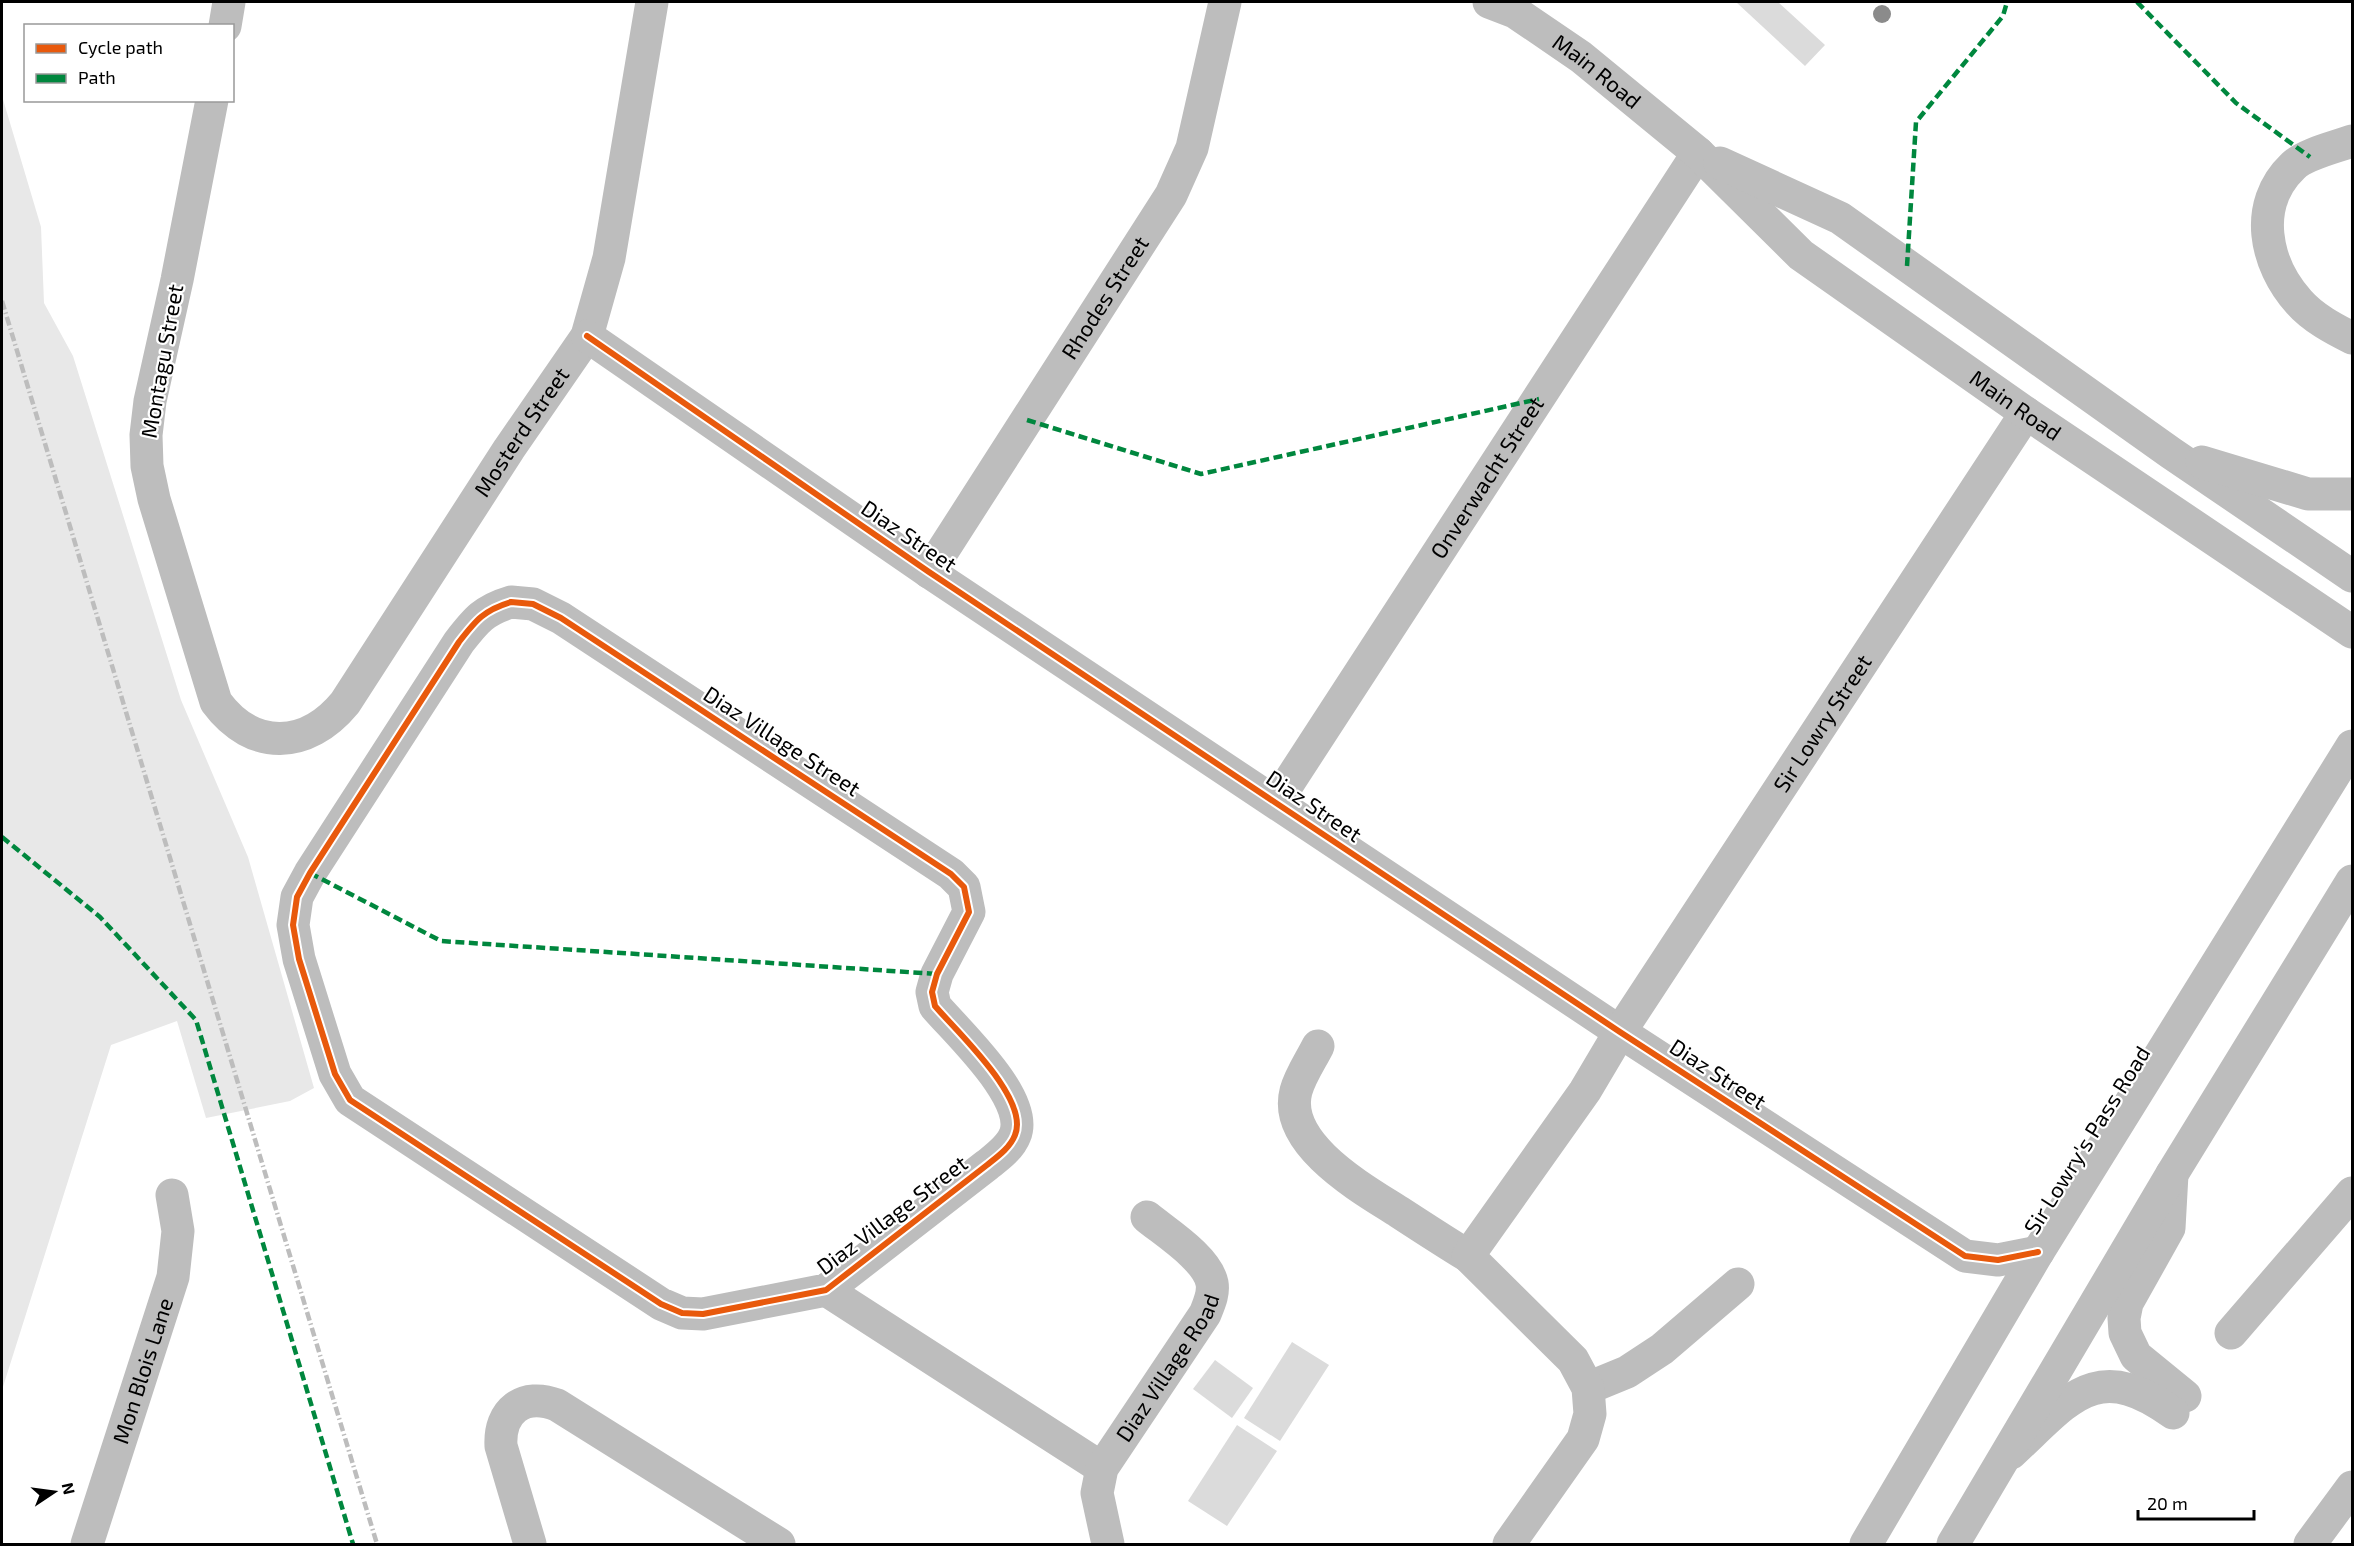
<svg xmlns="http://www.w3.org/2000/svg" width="2354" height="1546" viewBox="0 0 2354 1546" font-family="'Exo 2',sans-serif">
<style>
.green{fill:#e8e8e8}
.building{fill:#dbdbdb}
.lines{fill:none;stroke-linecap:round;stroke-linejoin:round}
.minor{stroke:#bdbdbd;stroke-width:33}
.major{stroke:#bdbdbd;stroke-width:33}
.rail{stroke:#bdbdbd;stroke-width:4.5;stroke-dasharray:9 3 1.5 3;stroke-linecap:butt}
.quiet{stroke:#00873e;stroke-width:4.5;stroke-dasharray:9 4.5;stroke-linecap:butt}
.cycleway-casing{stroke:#fff;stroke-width:10}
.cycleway{stroke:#e8590c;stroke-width:6}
.tree{fill:#8b8b8b}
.labels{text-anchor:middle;stroke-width:4.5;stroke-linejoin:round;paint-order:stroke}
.street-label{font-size:22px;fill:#000;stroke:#fff}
</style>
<rect width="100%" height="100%" fill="#fff"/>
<polygon class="green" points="2,96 41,227 44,303 73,356 181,700 248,857 314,1088 290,1101 206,1118 177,1021 111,1045 2,1390"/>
<g class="building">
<polygon points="1736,2 1778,2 1825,45 1805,66"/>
<polygon points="1292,1342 1329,1365 1280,1441 1244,1418"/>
<polygon points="1215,1360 1253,1388 1232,1418 1193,1389"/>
<polygon points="1237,1425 1277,1451 1227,1526 1188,1501"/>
</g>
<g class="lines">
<g class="minor">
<polyline points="225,26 229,2"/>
<path id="s1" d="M212 100 177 280 150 401 146 435 147 466 154 499 216 702C253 752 307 749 345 703L509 449 587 336 609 258 652 2"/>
<path d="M2352 141C2336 147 2305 154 2293 166 2252 205 2265 264 2299 302 2313 318 2334 329 2352 338"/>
<polyline points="587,336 929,572 1620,1032 1965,1256 1998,1260 2038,1252"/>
<path id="s2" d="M929 572 1171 195 1192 148 1225 2"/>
<path d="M511 602 533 604 561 618 951 874 964 887 969 912 937 974 932 992 935 1006C957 1032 1030 1099 1015 1135 1010 1148 997 1157 987 1165L826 1290 703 1314 682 1313 661 1304 350 1100 335 1074 299 959 293 925 297 897 310 873 459 642C476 620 484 610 511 602Z"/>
<path id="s3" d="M1276 802 1698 153"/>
<path d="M1318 1046C1311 1060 1300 1076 1296 1091 1282 1144 1363 1189 1399 1212 1422 1227 1445 1242 1468 1256"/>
<polyline points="2172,1174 2169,1228 2127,1303 2124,1318 2125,1333 2136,1356 2185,1396"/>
<polyline points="826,1290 1102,1468"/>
<polyline points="2231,1333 2352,1193"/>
<polyline points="1588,1388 1627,1372 1662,1349 1738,1284"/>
<path d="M2011 1453C2068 1401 2095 1356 2173 1413"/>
<path id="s4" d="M87 1544 173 1277 178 1231 172 1195"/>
<path d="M530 1544 501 1446C499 1411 523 1392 557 1405L779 1544"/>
<path id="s5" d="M1108 1544 1097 1493 1102 1468 1205 1314C1209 1304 1214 1294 1212 1283 1207 1258 1165 1232 1147 1217"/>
<path id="s6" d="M1509 1544 1583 1439 1590 1414 1588 1388 1573 1360 1468 1256 1585 1091 1620 1032 2026 413"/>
<polyline points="2310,1544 2352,1487"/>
</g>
<g class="major">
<path id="s7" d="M1489 2 1515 12 1581 57 1698 153 1801 255 2026 413 2352 632"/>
<polyline points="1720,163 1840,218 2171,453 2352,576"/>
<polyline points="2202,462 2308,494 2352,494"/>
<polyline points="1866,1544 2038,1252 2352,746"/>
<polyline points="1953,1544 2172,1174 2352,881"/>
</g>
<polyline class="rail" points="2,301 377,1544"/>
<g class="quiet">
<polyline points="2137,2 2236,103 2310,157"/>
<polyline points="1907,266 1916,122 2003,16 2007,2"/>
<polyline points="1027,420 1201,474 1539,399"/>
<polyline points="2,837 100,917 196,1020 353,1544"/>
<polyline points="310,873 441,941 937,974"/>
</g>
<defs>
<g id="cycleway">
<polyline points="587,336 929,572 1620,1032 1965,1256 1998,1260 2038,1252"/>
<path d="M511 602 533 604 561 618 951 874 964 887 969 912 937 974 932 992 935 1006C957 1032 1030 1099 1015 1135 1010 1148 997 1157 987 1165L826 1290 703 1314 682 1313 661 1304 350 1100 335 1074 299 959 293 925 297 897 310 873 459 642C476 620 484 610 511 602Z"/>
</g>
</defs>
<use href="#cycleway" class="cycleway-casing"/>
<use href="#cycleway" class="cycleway"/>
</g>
<circle class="tree" cx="1882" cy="14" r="9"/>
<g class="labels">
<g class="street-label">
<text dy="8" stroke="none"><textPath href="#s7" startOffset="129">Main Road</textPath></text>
<text dy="8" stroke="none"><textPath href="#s2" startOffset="326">Rhodes Street</textPath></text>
<text transform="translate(162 361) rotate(-80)" y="8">Montagu Street</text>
<text dy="8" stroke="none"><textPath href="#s7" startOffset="666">Main Road</textPath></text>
<text dy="8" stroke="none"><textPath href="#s1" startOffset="1095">Mosterd Street</textPath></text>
<text dy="8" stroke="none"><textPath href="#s3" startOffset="387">Onverwacht Street</textPath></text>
<text transform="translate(909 536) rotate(34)" y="8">Diaz Street</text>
<text dy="8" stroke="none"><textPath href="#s6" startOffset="1000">Sir Lowry Street</textPath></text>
<text transform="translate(782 741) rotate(33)" y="8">Diaz Village Street</text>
<text transform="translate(1314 806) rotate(34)" y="8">Diaz Street</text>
<text transform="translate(1718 1074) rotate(33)" y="8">Diaz Street</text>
<text transform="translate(2087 1140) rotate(-58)" y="8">Sir Lowry's Pass Road</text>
<text transform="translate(892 1215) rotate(-37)" y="8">Diaz Village Street</text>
<text dy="8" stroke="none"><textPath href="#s5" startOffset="198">Diaz Village Road</textPath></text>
<text dy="8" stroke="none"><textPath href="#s4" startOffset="182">Mon Blois Lane</textPath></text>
</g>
</g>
<rect width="2354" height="1546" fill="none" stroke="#000000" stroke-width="6"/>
<rect x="24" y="24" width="210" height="78" fill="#ffffff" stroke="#999999" stroke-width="1.5"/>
<rect x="36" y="44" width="30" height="9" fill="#e8590c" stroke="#999999" stroke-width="1.5"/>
<text x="78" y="54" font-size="18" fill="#000000">Cycle path</text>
<rect x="36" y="74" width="30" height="9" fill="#00873e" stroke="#999999" stroke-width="1.5"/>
<text x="78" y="84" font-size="18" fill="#000000">Path</text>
<g transform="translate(54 1492) rotate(77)" stroke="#ffffff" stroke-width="4.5" paint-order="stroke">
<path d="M0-4.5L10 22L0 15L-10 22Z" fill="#000000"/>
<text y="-9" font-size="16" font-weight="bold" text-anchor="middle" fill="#000000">N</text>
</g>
<path d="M2138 1510v9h116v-9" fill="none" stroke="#000000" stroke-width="3"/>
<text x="2147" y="1510" font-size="18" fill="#000000" stroke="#ffffff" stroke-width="4.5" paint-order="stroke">20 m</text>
</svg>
